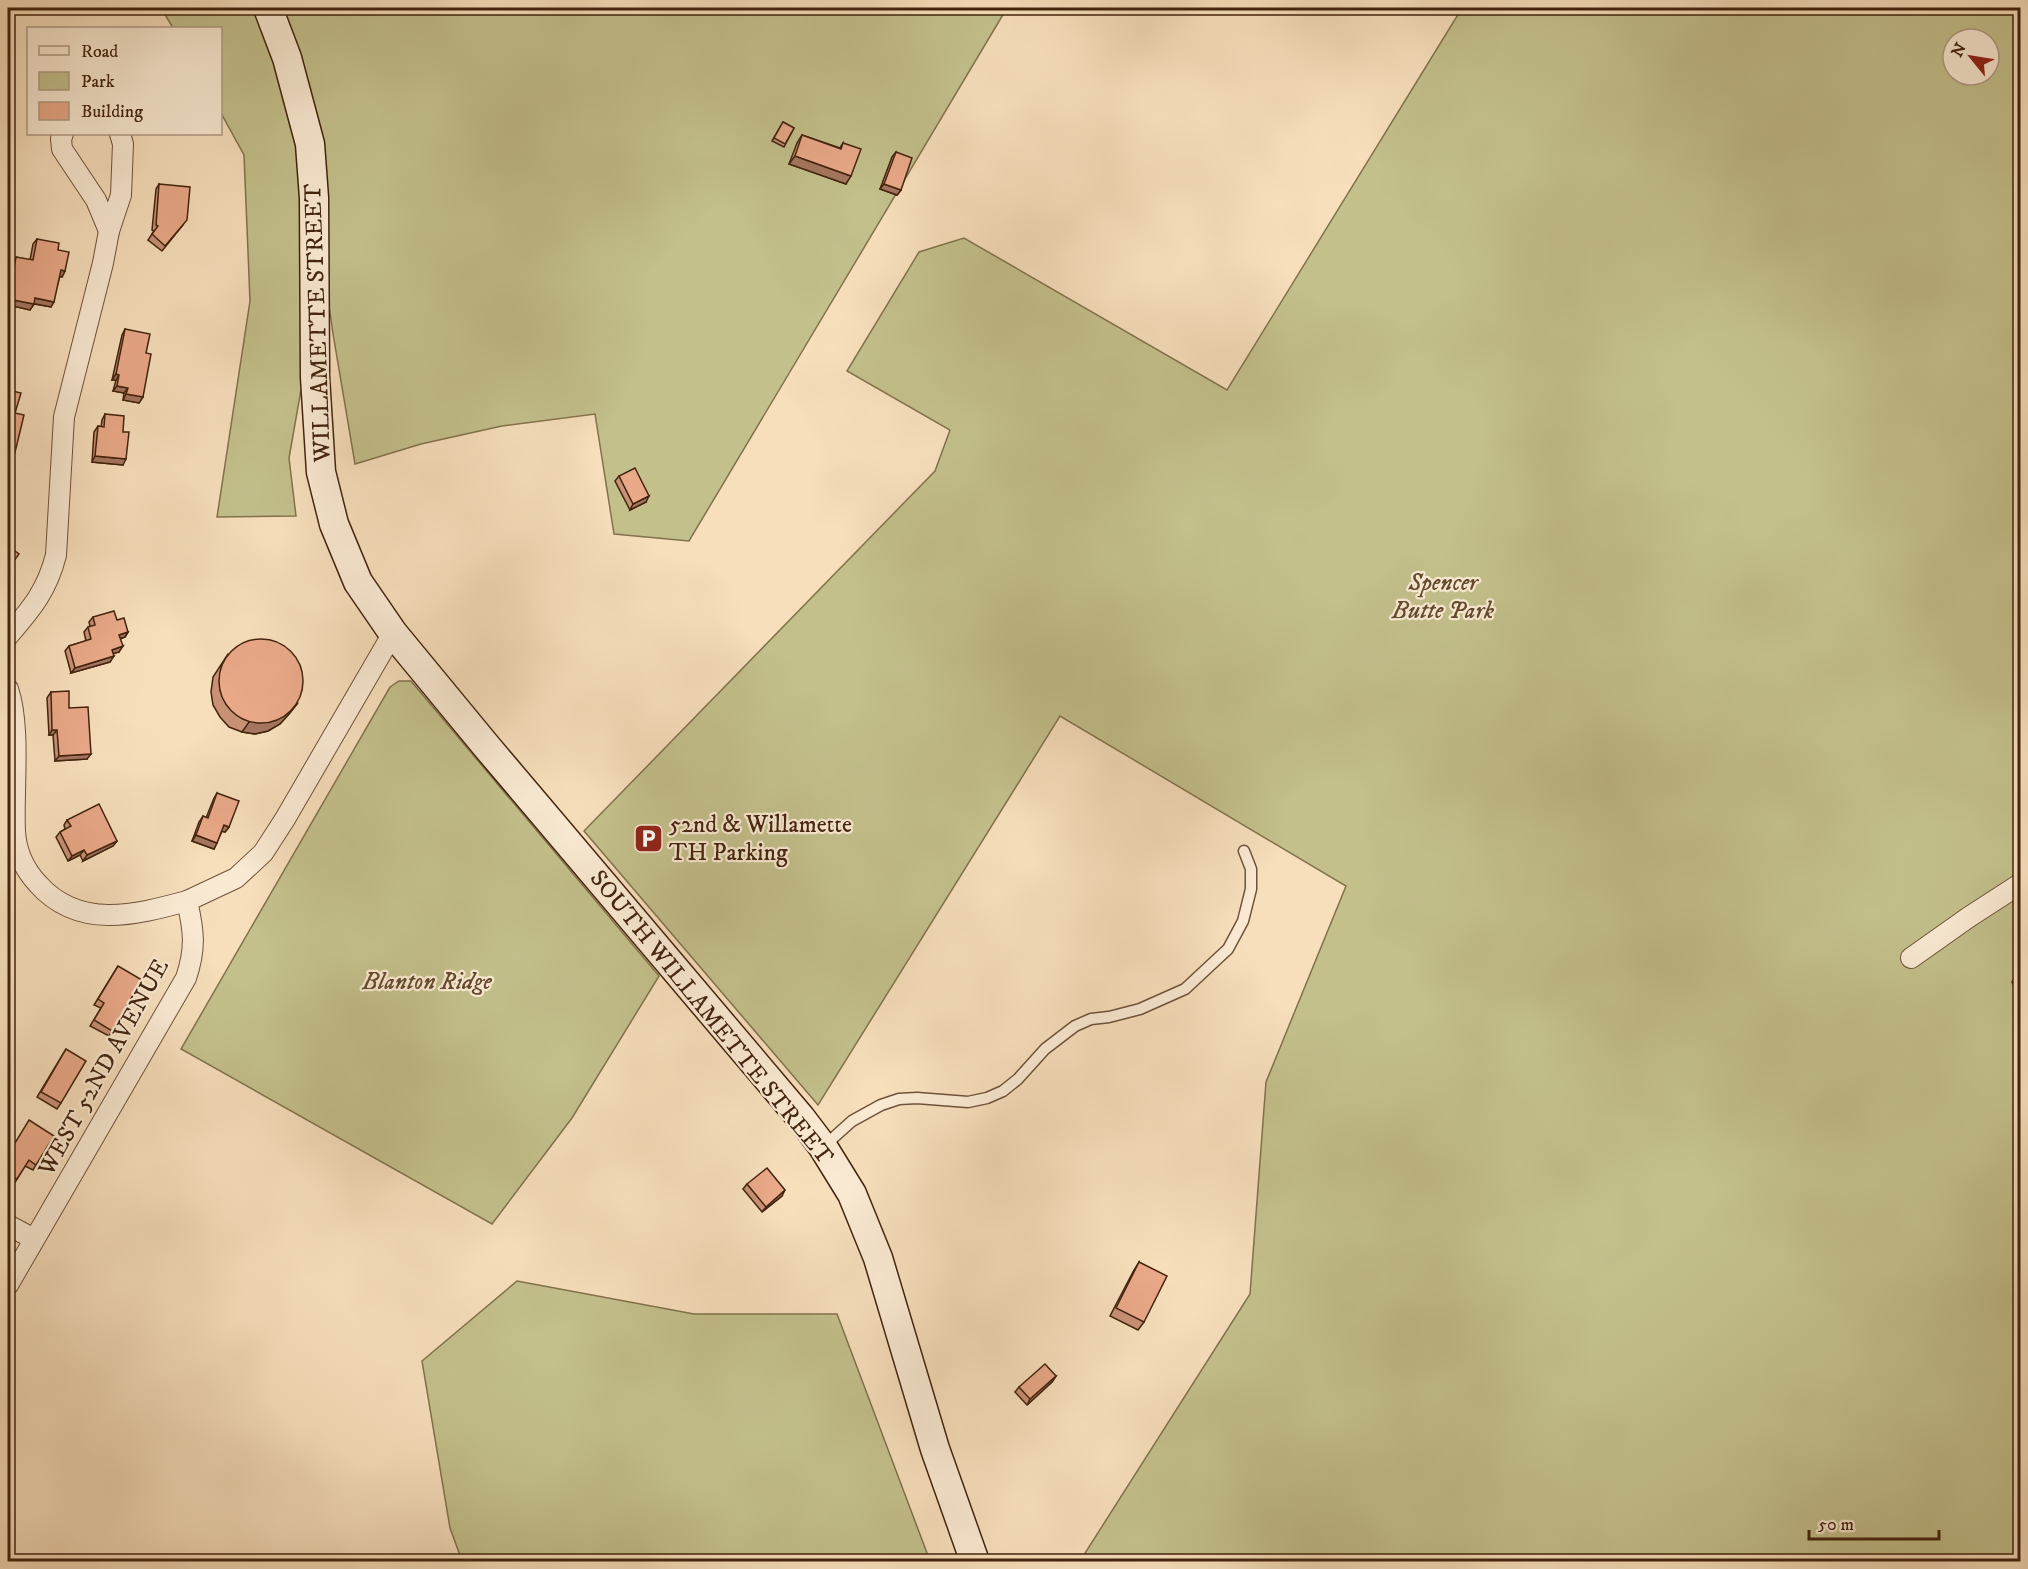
<svg xmlns="http://www.w3.org/2000/svg" width="2028" height="1569" viewBox="0 0 2028 1569" font-family="'IM FELL DW Pica',serif">
<style>
.green{fill:#c3c08c;stroke:#82724c;stroke-width:1.5;fill-rule:evenodd}
.lines{fill:none;stroke-linecap:round;stroke-linejoin:round}
.service-casing{stroke:#6f5239;stroke-width:13}
.minor-casing{stroke:#6f5239;stroke-width:22}
.secondary-casing{stroke:#42230d;stroke-width:31}
.service{stroke:#faead3;stroke-width:10}
.minor{stroke:#faead3;stroke-width:20}
.secondary{stroke:#faead3;stroke-width:28}
.wall{fill:#c99176;stroke:#42230d;stroke-width:1.5}
.shaded-wall{fill:#a47660;stroke:#42230d;stroke-width:1.5}
.building{fill:#eaa989;stroke:#42230d;stroke-width:1.5}
.labels{text-anchor:middle;stroke-width:4.5;stroke-linejoin:round;paint-order:stroke}
.street-label{font-size:24px;fill:#42230d;stroke:#faead3}
.park-label{font-size:24px;font-style:italic;fill:#624a2d;stroke:#faead3}
.poi-label{font-size:24px;fill:#42230d;stroke:#faead3;text-anchor:start}
</style>
<rect width="100%" height="100%" fill="#f7dfbc"/>
<filter id="stains"><feTurbulence type="fractalNoise" baseFrequency=".00333" numOctaves="4"/><feColorMatrix values="0 0 0 0 .2 0 0 0 0 .09 0 0 0 0 .02 0 0 0 .5 -.17"/></filter>
<radialGradient id="worn" r=".72"><stop offset=".6" stop-color="#630" stop-opacity="0"/><stop offset="1" stop-color="#630" stop-opacity=".3"/></radialGradient>
<g class="green">
<polygon points="161,8 254,8 289,92 299,167 304,373 289,458 296,516 217,517 250,301 244,155 221,113 220,28 173,28"/>
<polygon points="264,8 1007,8 689,541 614,534 595,414 502,426 421,444 355,464 333,334 314,198"/>
<path d="M1462 8H2020V1561H1080L1250 1294 1266 1082 1346 886 1060 716 818 1105 584 831 935 471 950 430 847 371 919 252 964 238 1227 390ZM1953 39H1989V75H1953Z"/>
<polygon points="399,681 411,681 659,976 572,1118 492,1224 181,1049 390,687"/>
<polygon points="517,1281 694,1314 837,1314 930,1561 462,1561 450,1528 422,1361"/>
</g>
<g class="lines">
<defs>
<polyline id="service" points="823,1147 852,1121 881,1105 899,1099 917,1098 968,1102 987,1098 1003,1091 1018,1079 1045,1049 1075,1026 1091,1019 1109,1017 1140,1009 1185,989 1228,949 1243,921 1251,889 1251,869 1244,851"/>
<g id="minor">
<polyline points="63,134 61,139 62,149 96,200 109,231"/>
<path d="M8 636C31 609 47 591 56 555L64 417 103 263 109 231 121 195 123 144 120 134"/>
<path d="M8 689C21 727 13 790 15 831 16 851 24 869 38 884 79 930 135 915 187 901"/>
<polyline points="1911,958 1969,917 2020,884"/>
<polyline points="8,1225 34,1239"/>
<path d="M8 1285 186 978C196 948 194 931 187 901L236 878 263 853 285 819 393 633"/>
</g>
<polyline id="secondary" points="268,8 287,58 310,144 314,198 315,377 321,472 334,524 358,582 393,633 487,747 801,1118 823,1147 852,1194 878,1258 935,1449 975,1562"/>
</defs>
<use href="#service" class="service-casing"/>
<use href="#minor" class="minor-casing"/>
<use href="#secondary" class="secondary-casing"/>
<use href="#service" class="service"/>
<use href="#minor" class="minor"/>
<use href="#secondary" class="secondary"/>
</g>
<g class="wall">
<polygon points="783,122 794,128 784,147 772,141"/>
<polygon points="802,135 840,148 843,143 846,184 789,164 797,143"/>
<polygon points="896,152 901,190 897,195 880,189 892,157"/>
<polygon points="159,184 183,225 162,251 148,240 154,231 152,230 156,189"/>
<polygon points="37,239 58,250 65,271 62,277 60,276 51,307 34,304 30,310 8,305 8,285 12,262 16,257 30,260 33,244"/>
<polygon points="125,329 146,353 143,397 139,403 123,400 124,393 113,391 116,380 112,380 122,335"/>
<polygon points="105,414 123,432 123,465 92,462 94,432 98,426 101,427 102,420"/>
<polygon points="619,476 646,502 630,510 615,481"/>
<polygon points="93,617 117,620 128,632 125,637 120,639 119,652 113,653 110,662 71,673 65,651 69,646 86,641 84,632 88,627 90,626 89,622"/>
<polygon points="228,654 297,704 289,714 280,724 268,731 255,734 242,732 229,727 220,717 213,705 211,692 213,677"/>
<polygon points="51,692 69,708 87,759 55,761 53,735 49,735 47,698"/>
<polygon points="217,793 229,827 225,832 222,831 214,849 192,841 199,822 203,816 206,818 214,798"/>
<polygon points="67,820 117,841 113,846 83,861 80,855 68,861 56,837 60,832 65,829 64,825"/>
<polygon points="118,966 112,1031 109,1036 90,1026 101,1008 94,1005"/>
<polygon points="2020,972 2020,997 2012,982 2017,974"/>
<polygon points="66,1049 61,1103 57,1109 37,1097"/>
<polygon points="8,1145 36,1165 33,1170 25,1166 14,1184 8,1181"/>
<polygon points="747,1184 782,1196 762,1212 743,1189"/>
<polygon points="1139,1262 1144,1322 1138,1330 1110,1316 1134,1270"/>
<polygon points="1056,1376 1052,1382 1027,1405 1015,1392 1019,1387"/>
</g>
<g class="shaded-wall">
<polygon points="795,156 851,176 846,184 789,164"/>
<polygon points="884,184 901,190 897,195 880,189"/>
<polygon points="61,270 65,271 62,277 57,276"/>
<polygon points="35,298 54,302 51,307 31,303"/>
<polygon points="8,299 34,304 30,310 8,305"/>
<polygon points="116,374 119,375 116,380 112,380"/>
<polygon points="117,386 128,388 124,393 113,391"/>
<polygon points="126,394 143,397 139,403 123,400"/>
<polygon points="95,456 126,459 123,465 92,462"/>
<polygon points="649,496 646,502 630,510 633,504"/>
<polygon points="128,632 125,637 115,640 119,635"/>
<polygon points="123,646 119,652 108,655 112,650"/>
<polygon points="114,656 110,662 71,673 75,668"/>
<polygon points="297,704 289,714 280,724 268,731 255,734 242,732 249,722"/>
<polygon points="52,730 57,730 53,735 49,735"/>
<polygon points="91,754 87,759 55,761 59,756"/>
<polygon points="224,825 229,827 225,832 220,831"/>
<polygon points="196,835 217,843 214,849 192,841"/>
<polygon points="117,841 113,846 83,861 87,855"/>
<polygon points="84,850 80,855 68,861 72,856"/>
<polygon points="785,1190 782,1196 762,1212 766,1207"/>
<polygon points="1056,1376 1052,1382 1027,1405 1030,1399"/>
</g>
<g class="building">
<polygon points="783,122 794,128 785,144 774,138"/>
<polygon points="802,135 841,149 843,143 861,149 851,176 795,156"/>
<polygon points="896,152 912,158 901,190 884,184"/>
<polygon points="8,177 11,179 8,184"/>
<polygon points="159,184 190,187 187,220 165,246 152,234 158,226 156,225"/>
<polygon points="37,239 59,243 58,250 69,252 65,271 61,270 54,302 35,298 34,304 8,299 16,257 33,260"/>
<polygon points="125,329 150,334 146,353 151,354 143,397 126,394 128,388 117,386 119,375 116,374"/>
<polygon points="8,390 21,393 15,413 24,415 9,477 8,476"/>
<polygon points="105,414 124,416 123,432 129,432 126,459 95,456 98,426 104,427"/>
<polygon points="635,468 649,496 633,504 619,476"/>
<polygon points="8,546 19,554 8,569"/>
<polygon points="114,611 117,620 124,618 128,632 119,635 123,646 112,650 114,656 75,668 69,646 91,639 88,627 95,625 93,617"/>
<circle cx="261" cy="681" r="42"/>
<polygon points="69,691 69,708 88,707 91,754 59,756 57,730 52,730 51,692"/>
<polygon points="217,793 239,801 229,827 224,825 217,843 196,835 203,816 208,818"/>
<polygon points="99,804 117,841 87,855 84,850 72,856 60,832 71,826 67,820"/>
<polygon points="8,925 11,931 8,933"/>
<polygon points="8,941 14,950 8,954"/>
<polygon points="118,966 142,980 112,1031 94,1020 104,1003 98,999"/>
<polygon points="2020,972 2020,980 2017,974"/>
<polygon points="66,1049 86,1061 61,1103 41,1092"/>
<polygon points="29,1120 54,1136 36,1165 29,1160 17,1179 8,1173 8,1145 12,1148"/>
<polygon points="767,1168 785,1190 766,1207 747,1184"/>
<polygon points="1139,1262 1167,1276 1144,1322 1116,1308"/>
<polygon points="1045,1364 1056,1376 1030,1399 1019,1387"/>
</g>
<defs>
<symbol id="parking-square" viewBox="-11 -11 22 22"><rect x="-9" y="-9" width="18" height="18" rx="4" fill="#8f2418" stroke="#faead3"/><path d="M-3.5-5.5H1a3.5 3.5 0 0 1 0 7H-1V5.5H-3.5ZM-1-3.4V-.6H.8a1.4 1.4 0 0 0 0-2.8Z" fill="#fff"/></symbol>
</defs>
<g fill-rule="evenodd">
<use href="#parking-square" x="632" y="822" width="33" height="33"/>
</g>
<g class="labels">
<g class="street-label">
<text transform="translate(317 323) rotate(-92)" y="8">WILLAMETTE STREET</text>
<text transform="translate(712 1017) rotate(51)" y="8">SOUTH WILLAMETTE STREET</text>
<text transform="translate(103 1067) rotate(-61)" y="8">WEST 52ND AVENUE</text>
</g>
<g class="park-label">
<text x="1443" y="590">Spencer<tspan x="1443" dy="28">Butte Park</tspan></text>
<text x="427" y="989">Blanton Ridge</text>
</g>
<g class="poi-label">
<text x="669" y="832">52nd &amp; Willamette<tspan x="669" dy="28">TH Parking</tspan></text>
</g>
</g>
<rect width="2028" height="1569" fill="none" stroke="#f7dfbc" stroke-width="30"/>
<rect x="9" y="9" width="2010" height="1551" fill="none" stroke="#42230d" stroke-width="3"/>
<rect x="15" y="15" width="1998" height="1539" fill="none" stroke="#42230d" stroke-width="1.5"/>
<rect x="27" y="27" width="195" height="108" fill="#faead3" stroke="#b09a84" stroke-width="1.5"/>
<rect x="39" y="46" width="30" height="9" fill="#faead3" stroke="#b09a84" stroke-width="1.5"/>
<text x="81" y="57" font-size="18" fill="#42230d">Road</text>
<rect x="39" y="72" width="30" height="18" fill="#c3c08c" stroke="#b09a84" stroke-width="1.5"/>
<text x="81" y="87" font-size="18" fill="#42230d">Park</text>
<rect x="39" y="102" width="30" height="18" fill="#eaa989" stroke="#b09a84" stroke-width="1.5"/>
<text x="81" y="117" font-size="18" fill="#42230d">Building</text>
<g transform="translate(1971 57) rotate(300)"><circle r="28" fill="#faead3" stroke="#b09a84" stroke-width="1.5"/>
<path d="M0-4.5L10 22L0 15L-10 22Z" fill="#8f2418"/>
<text y="-9" font-size="16" font-weight="bold" text-anchor="middle" fill="#42230d">N</text>
</g>
<path d="M1809 1530v9h130v-9" fill="none" stroke="#42230d" stroke-width="3"/>
<text x="1818" y="1530" font-size="18" fill="#42230d" stroke="#faead3" stroke-width="4.5" paint-order="stroke">50 m</text>
<rect width="100%" height="100%" filter="url(#stains)"/>
<rect width="100%" height="100%" fill="url(#worn)"/>
</svg>
